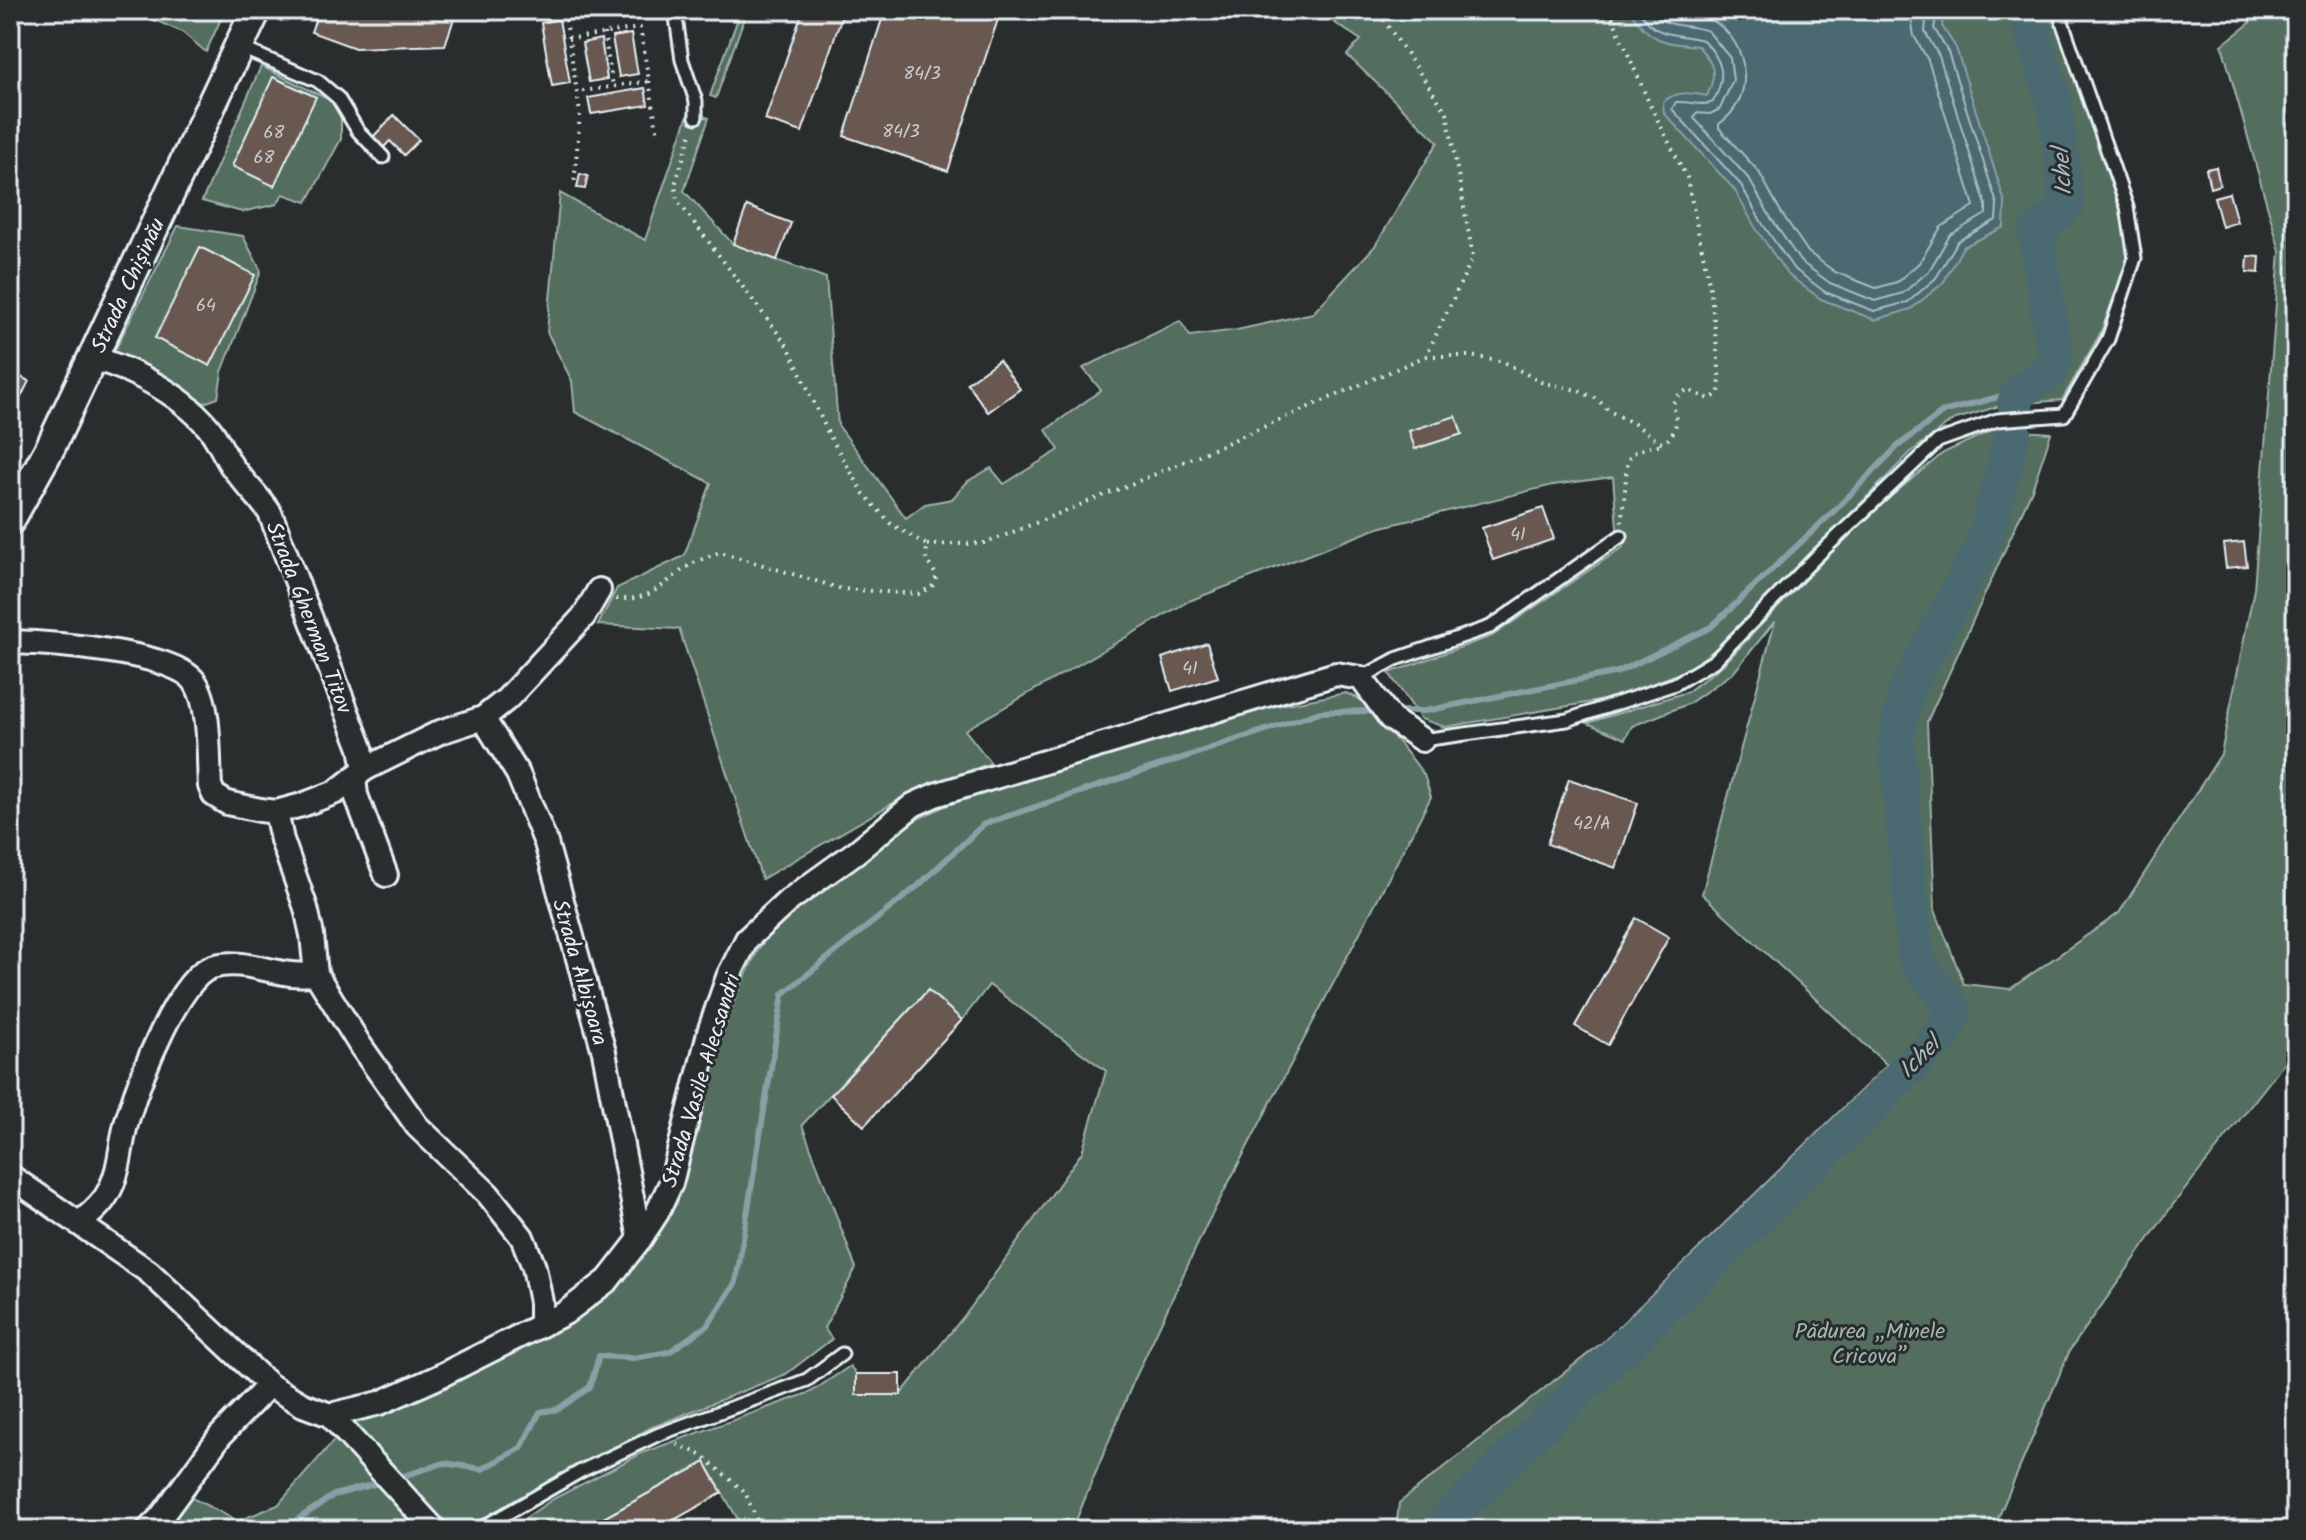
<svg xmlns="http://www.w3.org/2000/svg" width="2306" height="1540" viewBox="0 0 2306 1540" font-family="Kalam,sans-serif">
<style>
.green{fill:#536e5e;stroke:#9eb0ab;stroke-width:2}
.water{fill:#4c6970;stroke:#8a9fa6;stroke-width:2}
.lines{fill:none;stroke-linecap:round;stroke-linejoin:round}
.shore{stroke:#aabbc2;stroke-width:2}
.stream{stroke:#8a9fa6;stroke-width:6}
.river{stroke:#4c6970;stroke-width:36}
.building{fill:#685950;stroke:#e8f1f8;stroke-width:2}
.service-casing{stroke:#e8f1f8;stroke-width:17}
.minor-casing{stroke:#e8f1f8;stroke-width:28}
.tertiary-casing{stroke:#e8f1f8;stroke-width:34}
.path{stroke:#e8f1f8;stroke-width:4;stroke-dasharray:2 6;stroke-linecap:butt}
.service{stroke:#2a2d2e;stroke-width:11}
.minor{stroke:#2a2d2e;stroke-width:22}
.tertiary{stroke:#2a2d2e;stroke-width:28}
.labels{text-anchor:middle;stroke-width:6;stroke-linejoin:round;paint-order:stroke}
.number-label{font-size:18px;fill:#c8cbce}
.street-label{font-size:22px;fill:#e8f1f8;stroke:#2a2d2e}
.park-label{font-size:22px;fill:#a5b6b3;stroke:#2a2d2e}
.water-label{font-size:24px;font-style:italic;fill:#aabbc2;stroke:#2a2d2e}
</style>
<rect width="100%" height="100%" fill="#2a2d2e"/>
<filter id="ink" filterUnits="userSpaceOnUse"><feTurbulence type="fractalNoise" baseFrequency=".0125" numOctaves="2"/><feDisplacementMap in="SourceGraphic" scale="16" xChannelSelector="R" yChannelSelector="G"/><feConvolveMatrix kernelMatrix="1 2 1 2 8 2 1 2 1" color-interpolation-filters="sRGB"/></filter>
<g filter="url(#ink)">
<g class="green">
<polygon points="132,10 225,10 206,52 182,32"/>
<polygon points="741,10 747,10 716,98 710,96"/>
<polygon points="1315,10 2052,10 2121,208 2129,257 2100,334 2062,400 2003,405 1953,420 1911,452 1725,642 1687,670 1616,698 1445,727 1421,719 1389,673 1492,636 1623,547 1617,528 1613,477 1553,485 1378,528 1189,601 965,730 991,763 914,791 762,879 679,629 598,625 617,588 684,556 711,483 575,412 572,381 547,332 560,193 645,240 689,112 709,118 684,191 733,244 826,278 838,425 906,518 925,504 952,499 968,481 991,468 1004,484 1059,450 1046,430 1101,390 1083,368 1180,321 1190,336 1237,330 1313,313 1375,246 1438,142 1347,55 1361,40"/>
<polygon points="2249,10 2296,10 2296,1048 2172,1206 2070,1350 1993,1530 1396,1530 1399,1503 1603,1342 1887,1065 1702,894 1775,621 1734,672 1688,704 1632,726 1625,739 1587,723 1687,692 1724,664 1859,523 1943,453 1994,429 2051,433 2032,490 1927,722 1935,910 1964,984 2010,989 2119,913 2221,754 2254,589 2280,251 2222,45 2250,23"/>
<polygon points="261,66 334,102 341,118 341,139 307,202 283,194 277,204 242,212 202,201"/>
<polygon points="178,226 243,236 261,271 222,372 218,398 204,403 123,360 115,350"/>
<polygon points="1346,693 1364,701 1413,760 1424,775 1431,797 1207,1224 1132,1385 1072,1530 744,1530 705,1462 582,1530 508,1530 553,1499 642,1453 811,1392 850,1366 856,1374 856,1395 901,1394 969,1310 1082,1152 1106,1071 989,985 962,1020 928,990 802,1125 856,1268 824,1328 832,1339 786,1374 650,1428 467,1530 445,1530 349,1424 592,1309 628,1270 677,1203 699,1108 728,1012 759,948 783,918 916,820 971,793 1249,711"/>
<polygon points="336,1438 420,1530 324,1530 321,1526 313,1530 158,1530 186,1495 238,1521 278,1505"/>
</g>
<path class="water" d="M1630 10H1945L1942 26 1956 48 2005 203 2004 227 1963 247 1943 283 1911 309 1875 320 1821 299 1787 274 1755 227 1734 189 1664 113 1663 102C1677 90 1690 93 1707 96 1717 74 1715 64 1698 46 1664 43 1649 42 1630 10Z"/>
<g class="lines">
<g class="shore">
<path d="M1639 10C1656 40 1674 32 1703 40 1723 60 1727 76 1713 102 1703 107 1688 101 1676 102L1672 109 1741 185 1762 223 1793 268 1825 292 1874 311 1908 302 1936 278 1958 241 1996 220 1997 204 1948 52 1934 28 1938 10"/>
<path d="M1651 10C1666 30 1687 23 1708 31L1730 58 1733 80 1720 109 1710 114 1696 113 1694 118 1749 179 1771 218 1800 261 1830 283 1875 301 1903 293 1929 271 1950 235 1986 214V205L1939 56 1925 32 1927 10"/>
<path d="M1666 10C1681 18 1701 12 1715 22 1750 45 1756 99 1719 124V128L1759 172 1781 212 1808 252 1835 272 1876 288 1897 282 1919 263 1941 227 1974 206 1928 60 1914 36 1912 24 1915 10"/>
</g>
<g class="stream">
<polyline points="1391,711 1425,711 1618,672 1711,627 1835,510 1898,446 1943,412 2020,391"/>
<polyline points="397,1478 444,1463 482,1469 521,1448 540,1412 558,1409 590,1387 599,1356 633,1358 669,1352 708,1325 736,1282 783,994 919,885 984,824 1320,712 1380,711"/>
<polyline points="282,1530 334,1495 382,1482"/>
</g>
<g class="river">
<polyline points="2015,403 2020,391 2051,371 2055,357 2036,233 2067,205 2055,104 2025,10"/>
<path d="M1437 1530C1604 1363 1777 1203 1942 1035L1953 1013 1949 1003 1916 961 1896 737 1907 689 1985 540 2013 432"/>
</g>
</g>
<g class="building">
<polygon points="319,10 457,10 445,45 355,48 311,32"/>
<polygon points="803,10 844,10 802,132 765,120"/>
<polygon points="885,10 1001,10 948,171 844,136"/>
<polygon points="559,19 570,83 552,86 541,23"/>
<polygon points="631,34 638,74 619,77 612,37"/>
<polygon points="601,39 607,79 589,82 582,43"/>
<polygon points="273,77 316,97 274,186 232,166"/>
<polygon points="645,88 648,105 591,114 588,98"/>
<polygon points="394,115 419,140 404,155 390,141 381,150 370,140"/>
<polygon points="2216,167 2220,185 2210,188 2206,169"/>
<polygon points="580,174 588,176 585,189 577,188"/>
<polygon points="2229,193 2237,222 2222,227 2214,197"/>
<polygon points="747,206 791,223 777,260 733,244"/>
<polygon points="200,247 255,275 210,366 155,338"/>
<polygon points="2248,256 2260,257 2259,273 2247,272"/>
<polygon points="999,360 1020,389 988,412 967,383"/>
<polygon points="10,372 29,381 10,419"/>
<polygon points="1456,416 1462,434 1415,449 1409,431"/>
<polygon points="1543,508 1554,539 1493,560 1482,528"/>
<polygon points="2244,542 2247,566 2226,568 2223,544"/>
<polygon points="1207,643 1218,677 1172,691 1162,658"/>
<polygon points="1569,779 1638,803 1616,868 1547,844"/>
<polygon points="1636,918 1669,937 1608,1045 1575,1026"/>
<polygon points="928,990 962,1020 864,1126 831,1095"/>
<rect x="856" y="1374" width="45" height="21"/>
<polygon points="705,1462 722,1493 656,1530 582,1530"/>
</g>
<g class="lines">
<defs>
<g id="service">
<polyline points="675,10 682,60 696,101 696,117"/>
<polyline points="239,47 318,81 338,98 358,131 383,157"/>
<polyline points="1361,678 1396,659 1490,627 1621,536"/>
<polyline points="1422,740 1567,720 1675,684 1714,661 1816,557 1938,441 1997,420 2064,415 2108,339 2135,258 2127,207 2058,10"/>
<polyline points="478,1530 581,1471 657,1435 807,1380 842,1354"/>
</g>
<g id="minor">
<path d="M92 358C134 369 186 397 212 432 219 442 224 454 231 465 243 482 258 495 270 513L361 748 365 769"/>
<path d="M10 642C47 643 174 651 195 682 211 706 208 757 210 786L214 795 227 803 260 810 276 812 302 805 336 792 365 769 440 732 483 718 507 699 584 616 599 590"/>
<polyline points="483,718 518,774 546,843 604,1052 640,1239"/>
<polyline points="354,778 356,795 386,875"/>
<polyline points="276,812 282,840 306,908 312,935 316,974 360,1045 417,1126 488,1194 522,1237 534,1267 541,1302 541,1325"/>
<polyline points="10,1176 149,1272 269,1385 303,1405 330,1415 435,1530"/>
<path d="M80 1223C91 1213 103 1204 109 1191 122 1167 120 1139 129 1114 139 1081 179 976 212 967 239 959 264 971 291 974 299 975 308 974 316 974"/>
<polyline points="330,1415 380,1403 436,1378 565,1313 608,1280 640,1239 657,1213 671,1183 710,1029 728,977 747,939 788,901 856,852 913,805 935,795 1336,674 1361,678 1391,719 1422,740"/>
<polyline points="148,1530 161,1517 220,1436 269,1385"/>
</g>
<polyline id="tertiary" points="10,520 51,446 256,10"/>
</defs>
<use href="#service" class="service-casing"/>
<use href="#minor" class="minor-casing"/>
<use href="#tertiary" class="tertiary-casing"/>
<g class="path">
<path d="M1609 10 1650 105 1687 178 1711 293 1720 377 1719 393 1710 399 1687 390 1679 395 1673 403C1677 423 1679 430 1663 444"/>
<polyline points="566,20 580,113 574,186"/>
<polyline points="604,33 613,86"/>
<polyline points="568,39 640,28 649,81 577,92"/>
<polyline points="649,81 658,135"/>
<path d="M1426 356H1470L1504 362 1541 382 1577 390 1597 399 1609 411 1633 423 1663 444C1624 452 1628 454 1625 490 1624 501 1622 511 1622 522"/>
<polyline points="927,545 986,543 1151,476 1426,356 1473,257 1447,113 1377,10"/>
<path d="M616 599C654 601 663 582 690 565 699 560 710 556 720 552L842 589 918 594 932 587 937 576 926 560 927 545 891 524 864 494 828 433 789 348 677 200 675 185 692 130"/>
<polyline points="677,1444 701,1455 745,1492 761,1530"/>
</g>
<use href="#service" class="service"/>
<use href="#minor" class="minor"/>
<use href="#tertiary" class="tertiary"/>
</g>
</g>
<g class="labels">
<g class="number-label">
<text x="922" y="79">84/3</text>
<text x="901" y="137">84/3</text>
<text x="274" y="138">68</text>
<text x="264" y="163">68</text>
<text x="206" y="311">64</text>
<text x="1518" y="540">41</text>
<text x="1190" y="674">41</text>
<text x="1592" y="829">42/A</text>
</g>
<g class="street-label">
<text transform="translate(127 285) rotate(-65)" y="8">Strada Chișinău</text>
<text transform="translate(310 617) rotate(69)" y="8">Strada Gherman Titov</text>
<text transform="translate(581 972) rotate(74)" y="8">Strada Albișoara</text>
<text transform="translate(700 1080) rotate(-73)" y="8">Strada Vasile Alecsandri</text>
</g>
<g class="park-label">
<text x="1870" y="1338">Pădurea „Minele<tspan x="1870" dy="25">Cricova”</tspan></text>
</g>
<g class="water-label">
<text transform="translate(2062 172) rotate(-94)" y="8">Ichel</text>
<text transform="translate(1919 1057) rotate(-45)" y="8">Ichel</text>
</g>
</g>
<rect width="2306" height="1540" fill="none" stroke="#2a2d2e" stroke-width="40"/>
<rect x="20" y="20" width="2266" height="1500" fill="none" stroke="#e8f1f8" stroke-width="3" filter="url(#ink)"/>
</svg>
